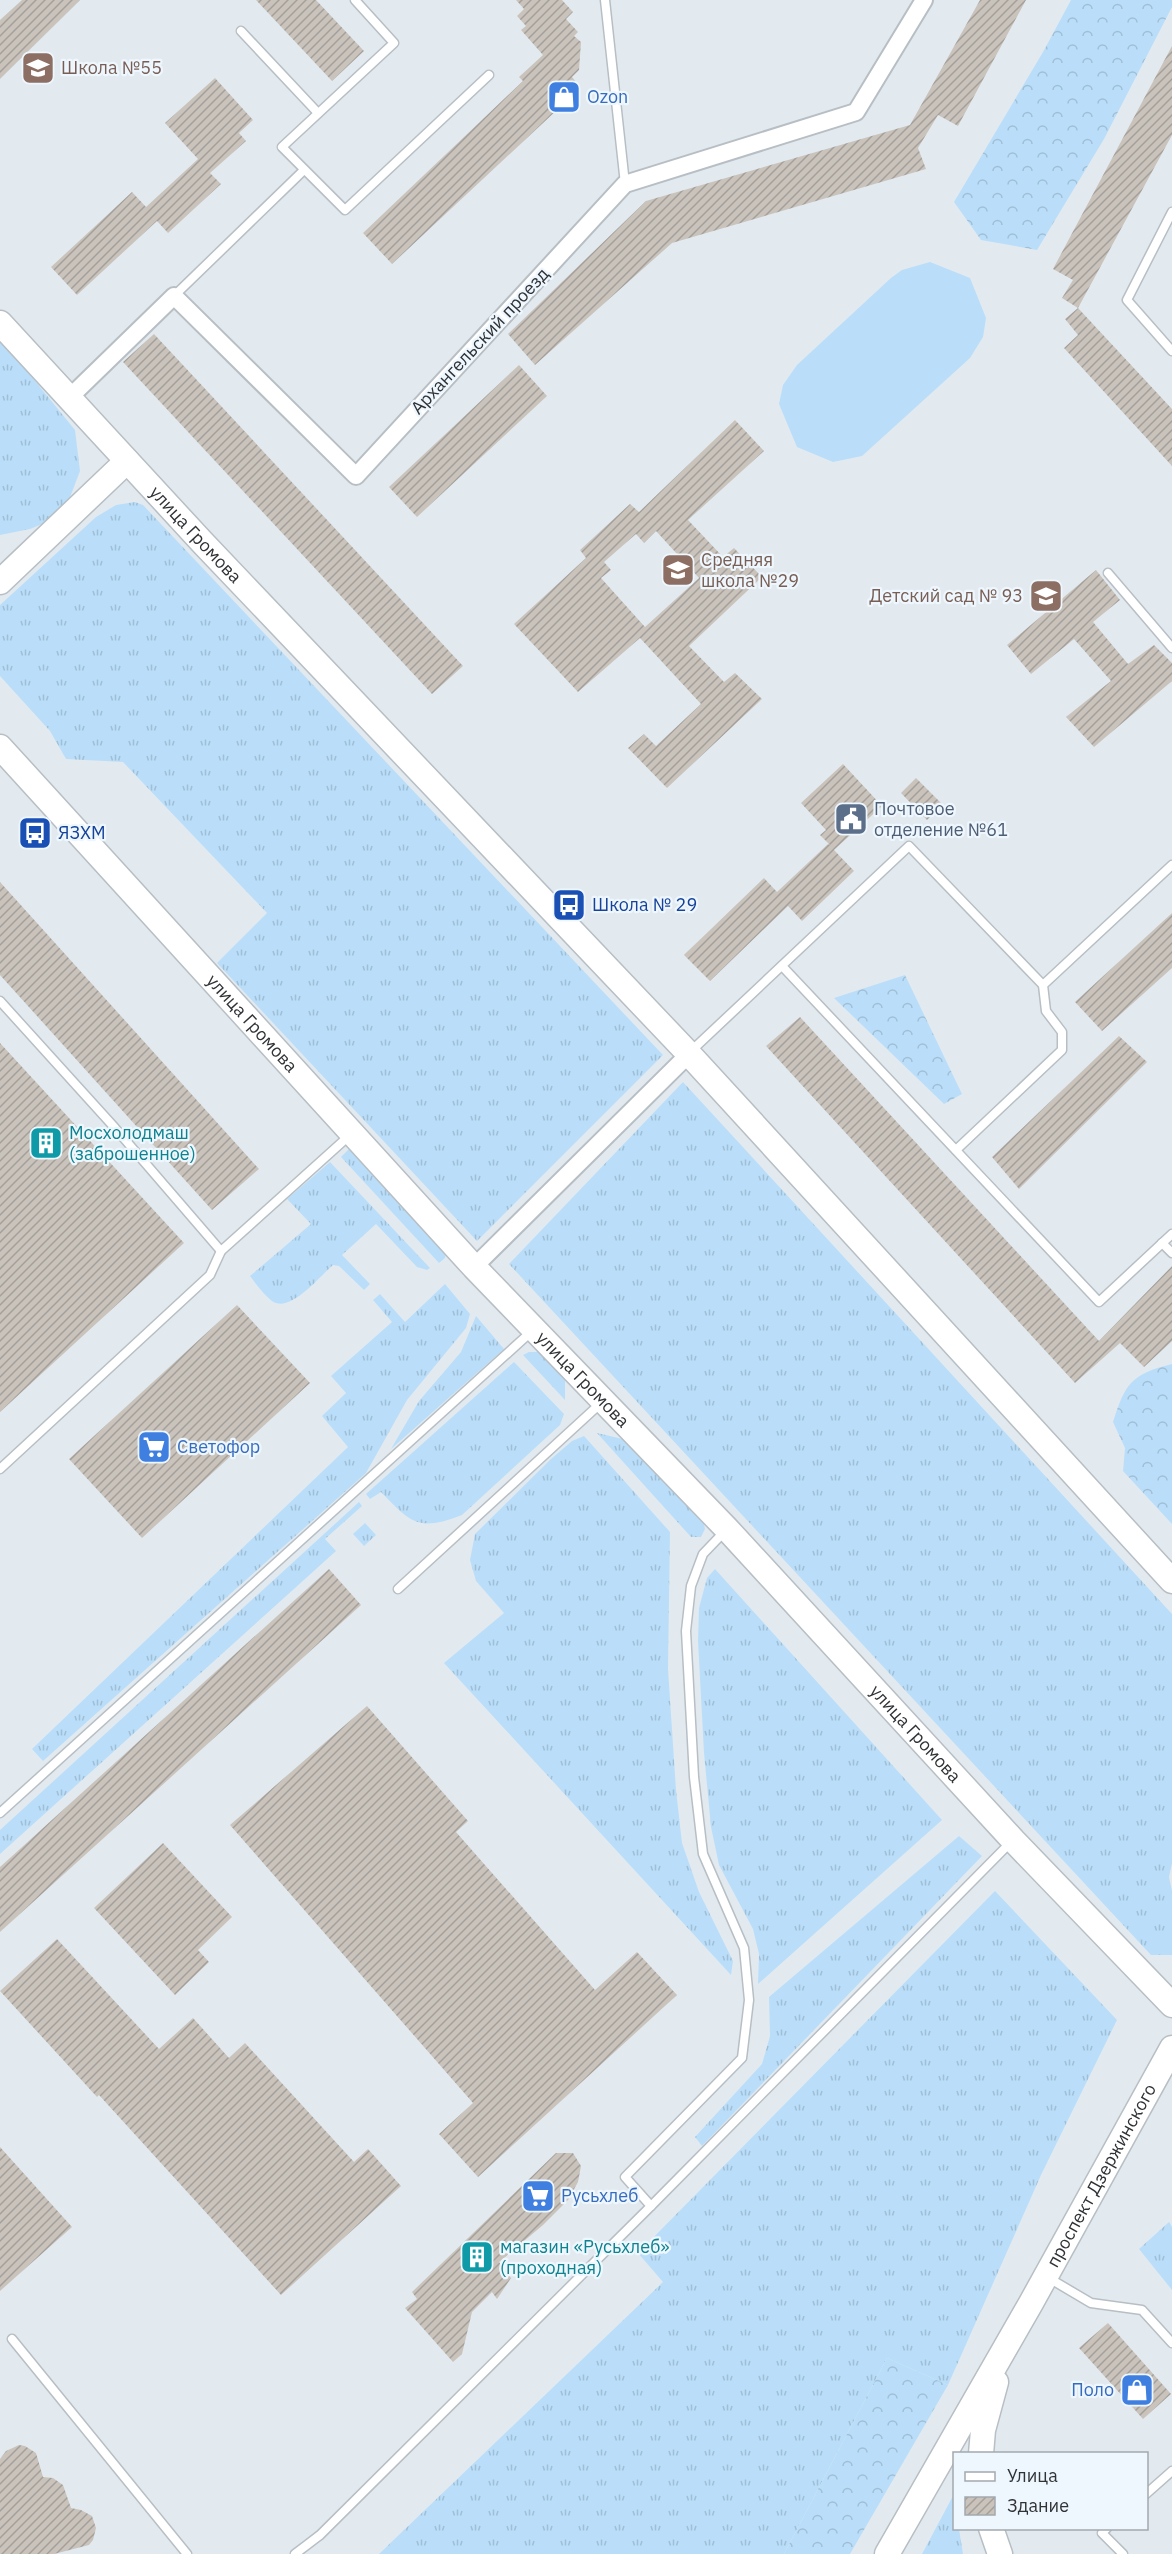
<svg xmlns="http://www.w3.org/2000/svg" width="1172" height="2554" viewBox="0 0 1172 2554" font-family="'IBM Plex Sans',sans-serif">
<style>
.grass{fill:url(#grass-tufts)}
.forest{fill:url(#forest-crowns)}
.pitch{fill:#badef9}
.building{fill:url(#building-hatch);fill-rule:evenodd}
.lines{fill:none;stroke-linecap:round;stroke-linejoin:round}
.lane-casing{stroke:#b7bfc5;stroke-width:11}
.street-casing{stroke:#b7bfc5;stroke-width:20}
.secondary-casing{stroke:#b7bfc5;stroke-width:27}
.lane{stroke:#fff;stroke-width:8}
.street{stroke:#fff;stroke-width:16}
.secondary{stroke:#fff;stroke-width:24}
.labels{text-anchor:middle;stroke-width:4.5;stroke-linejoin:round;paint-order:stroke}
.education-label{font-size:18px;fill:#785e54;stroke:#eff7fe;text-anchor:start}
.shop-label{font-size:18px;fill:#366cbe;stroke:#eff7fe;text-anchor:start}
.street-label{font-size:18px;fill:#303336;stroke:#eff7fe}
.service-label{font-size:18px;fill:#4e5e75;stroke:#eff7fe;text-anchor:start}
.transit-label{font-size:18px;fill:#164399;stroke:#eff7fe;text-anchor:start}
.culture-label{font-size:18px;fill:#0d838f;stroke:#eff7fe;text-anchor:start}
</style>
<defs>
<pattern id="grass-tufts" width="24" height="20" patternUnits="userSpaceOnUse" patternTransform="scale(1.5)"><rect width="24" height="20" fill="#badef9"/><path d="M3 7l-1-3M5 7V3M7 7l1-3M15 17l-1-3M17 17v-4M19 17l1-3" fill="none" stroke="#a0bfd6"/></pattern>
<pattern id="forest-crowns" width="20" height="18" patternUnits="userSpaceOnUse" patternTransform="scale(1.5)"><rect width="20" height="18" fill="#badef9"/><path d="M2 6a3 3 0 1 1 6 0M12 15a3 3 0 1 1 6 0" fill="none" stroke="#a0bfd6"/></pattern>
<pattern id="building-hatch" width="6" height="6" patternUnits="userSpaceOnUse" patternTransform="scale(1.5)"><rect width="6" height="6" fill="#cac3bc"/><path d="M-1 1l2-2M0 6l6-6M5 7l2-2" fill="none" stroke="#a49f9a"/></pattern>
</defs>
<rect width="100%" height="100%" fill="#e2eaf0"/>
<g class="grass">
<polygon points="0,338 75,430 80,471 69,500 47,522 30,529 0,535"/>
<polygon points="135,502 143,505 663,1055 477,1241 217,963 267,913 123,762 66,759 50,731 0,676 0,605 96,517 116,505"/>
<polygon points="683,1082 1172,1614 1172,1863 1169,1877 1172,1891 1172,1955 1151,1955 509,1264"/>
<polygon points="355,1143 447,1249 445,1258 439,1263 341,1157"/>
<path d="M330 1162 430 1268 427 1270 417 1267 376 1224 342 1255 370 1284 364 1290 339 1266 333 1265C320 1276 290 1314 272 1301 264 1295 256 1284 250 1276L311 1224 287 1199Z"/>
<polygon points="445,1284 470,1314 466,1328 407,1400 366,1473 43,1761 32,1749 348,1447 322,1416 346,1393 331,1376 392,1322 373,1300 380,1294 405,1322"/>
<polygon points="476,1316 504,1349 391,1449 419,1401 461,1352"/>
<polygon points="529,1352 545,1352 565,1376 565,1400 523,1355"/>
<path d="M514 1362 564 1414 560 1425 462 1515C418 1532 411 1523 381 1492L370 1499 366 1494Z"/>
<polygon points="597,1433 627,1440 701,1510 705,1529 701,1537 691,1537"/>
<polygon points="584,1436 670,1532 668,1669 676,1790 682,1843 699,1892 733,1961 731,1975 444,1663 504,1613 476,1581 470,1560 475,1534 551,1459 572,1441"/>
<polygon points="359,1502 362,1506 325,1539 336,1551 0,1854 0,1830"/>
<polygon points="365,1523 376,1535 364,1546 353,1534"/>
<polygon points="715,1569 942,1820 758,1984 759,1954 753,1929 719,1865 711,1827 704,1753 698,1641 699,1608 707,1578"/>
<polygon points="959,1836 982,1856 702,2146 695,2137 762,2064 770,2036 769,1997"/>
<polygon points="995,1891 1117,2020 1041,2175 948,2385 887,2358 784,2554 379,2554 663,2282 638,2253"/>
<polygon points="1169,2222 1172,2227 1172,2290 1139,2249"/>
<polygon points="954,2494 954,2528 959,2529 963,2554 922,2554"/>
</g>
<g class="forest">
<polygon points="1071,0 1172,0 1172,7 1104,139 1037,250 981,240 954,202 1043,52"/>
<polygon points="905,975 962,1094 944,1104 834,998"/>
<path d="M1172 1364V1524L1123 1471 1125 1448 1113 1422C1125 1384 1131 1374 1172 1364Z"/>
<polygon points="887,2358 948,2385 850,2554 784,2554"/>
</g>
<polygon class="pitch" points="930,262 970,278 986,318 983,337 970,358 862,456 833,462 797,447 779,404 783,385 797,365 891,278 902,270"/>
<g class="building">
<polygon points="22,0 80,0 0,79 0,20"/>
<polygon points="256,0 316,0 364,51 332,81"/>
<polygon points="516,0 562,0 573,12 566,19 578,32 574,36 581,42 579,70 572,77 576,82 568,90 573,95 392,264 363,233 523,81 519,77 543,55 521,30 526,26 517,16 524,9"/>
<polygon points="980,0 1026,0 958,126 938,115 918,148 926,169 672,243 535,365 508,334 646,201 910,125"/>
<polygon points="1172,46 1172,135 1078,308 1062,298 1073,280 1053,269"/>
<polygon points="215,78 253,120 239,133 246,141 210,173 221,184 168,233 157,221 77,295 51,267 132,192 146,207 198,159 165,123"/>
<polygon points="1078,308 1172,409 1172,466 1064,348 1078,335 1065,319"/>
<polygon points="154,334 463,666 432,694 123,362"/>
<polygon points="519,365 547,396 417,517 389,487"/>
<path d="M735 420 764 451 688 520 723 557 734 548 762 577 689 646 724 682 735 673 762 699 667 788 628 748 644 734 656 746 701 704 640 638 578 692 514 624 586 558 580 550 630 504 639 512ZM656 531 699 578 645 627 601 578 611 570 604 562 636 534 644 543Z"/>
<polygon points="1096,570 1120,600 1093,622 1128,664 1154,645 1172,663 1172,681 1094,747 1066,717 1111,681 1074,639 1031,674 1007,645"/>
<polygon points="843,764 882,806 834,850 854,871 802,921 788,906 710,981 684,955 764,878 777,892 828,844 830,845 820,835 826,830 801,803"/>
<polygon points="916,778 943,805 927,820 901,793"/>
<polygon points="0,882 259,1169 212,1210 0,975"/>
<polygon points="1172,913 1172,968 1102,1031 1075,1002"/>
<polygon points="800,1017 1099,1341 1172,1266 1172,1341 1144,1367 1120,1343 1075,1383 766,1046"/>
<polygon points="1119,1036 1147,1062 1019,1189 992,1157"/>
<polygon points="0,1043 184,1243 0,1412"/>
<polygon points="237,1305 310,1383 142,1538 69,1459"/>
<polygon points="329,1569 361,1605 0,1932 0,1867"/>
<polygon points="367,1706 468,1821 456,1832 595,1990 637,1952 677,1995 478,2177 439,2134 473,2103 230,1825"/>
<polygon points="163,1843 232,1917 198,1950 209,1962 175,1995 94,1908"/>
<polygon points="57,1939 159,2049 193,2018 229,2058 245,2043 354,2162 368,2149 401,2186 281,2295 99,2095 97,2097 0,1991"/>
<polygon points="0,2147 72,2227 0,2291"/>
<polygon points="556,2153 573,2153 581,2166 578,2182 568,2200 543,2225 499,2262 511,2278 497,2299 492,2292 472,2312 462,2354 453,2362 405,2308 417,2299 412,2292"/>
<polygon points="1108,2323 1171,2394 1143,2419 1079,2348"/>
<polygon points="19,2445 25,2446 36,2453 43,2477 53,2478 63,2485 71,2508 81,2510 92,2516 96,2528 93,2540 89,2545 54,2554 0,2554 0,2459 6,2451"/>
</g>
<g class="lines">
<defs>
<g id="lane">
<polyline points="355,0 394,43 282,147 345,210 489,75"/>
<polyline points="605,0 625,184"/>
<polyline points="241,31 318,113"/>
<polyline points="1172,212 1127,300 1172,351"/>
<polyline points="174,296 304,170"/>
<polyline points="1108,573 1172,648"/>
<polyline points="782,966 1099,1302 1172,1234"/>
<polyline points="0,1001 115,1128 221,1251"/>
<polyline points="689,1053 909,846 1043,985"/>
<polyline points="956,1150 1062,1050 1062,1032 1046,1011 1043,985 1172,865"/>
<polyline points="1162,1243 1172,1253"/>
<polyline points="0,1469 210,1275 221,1251 350,1135"/>
<polyline points="398,1589 601,1403"/>
<polyline points="0,1813 532,1331"/>
<polyline points="651,2206 625,2177 742,2058 749,2000 744,1948 703,1854 694,1777 686,1631 691,1586 703,1554 726,1530"/>
<polyline points="1047,2277 1091,2303 1142,2310 1172,2343"/>
<polyline points="12,2339 187,2554"/>
<polyline points="1146,2494 1172,2471"/>
<polyline points="1107,2528 1102,2533 1123,2554"/>
<polyline points="295,2554 320,2535 651,2206 1011,1842"/>
</g>
<g id="street">
<polyline points="69,398 174,296 356,476 625,184 856,112 924,0"/>
<polyline points="474,1267 689,1054"/>
</g>
<g id="secondary">
<path id="s1" d="M0 323 202 542 689 1054 1172 1581"/>
<polyline points="0,582 127,461"/>
<path id="s2" d="M0 747 474 1267 727 1529 1013 1840 1172 2005"/>
<polyline points="981,2454 983,2430 996,2382"/>
<polyline points="991,2528 1000,2554"/>
<path id="s3" d="M887 2554 1031 2303 1172 2048"/>
</g>
</defs>
<use href="#lane" class="lane-casing"/>
<use href="#street" class="street-casing"/>
<use href="#secondary" class="secondary-casing"/>
<use href="#lane" class="lane"/>
<use href="#street" class="street"/>
<use href="#secondary" class="secondary"/>
</g>
<defs>
<symbol id="school-square" viewBox="-11 -11 22 22"><rect x="-9" y="-9" width="18" height="18" rx="4" fill="#8d6e63" stroke="#eff7fe"/><path d="M0-5L7-2L0 1L-7-2ZM-4 1L0 2.5L4 1V4Q0 6-4 4Z" fill="#fff"/></symbol>
<symbol id="shop-square" viewBox="-11 -11 22 22"><rect x="-9" y="-9" width="18" height="18" rx="4" fill="#3f7fe0" stroke="#eff7fe"/><path d="M-5-2.5h2.3a2.7 3.5 0 0 1 5.4 0H5L5.5 6h-11ZM-1.5-2.5h3a1.5 2.3 0 0 0-3 0Z" fill="#fff"/></symbol>
<symbol id="civic-square" viewBox="-11 -11 22 22"><rect x="-9" y="-9" width="18" height="18" rx="4" fill="#5c6f8a" stroke="#eff7fe"/><path d="M-.6-6.5H3V-4.5H.6V-3L4-1V1h2V6H-6V1h2V-1L-.6-3ZM-1.2 2.5V6h2.4V2.5Z" fill="#fff"/></symbol>
<symbol id="bus-square" viewBox="-11 -11 22 22"><rect x="-9" y="-9" width="18" height="18" rx="4" fill="#1a4fb4" stroke="#eff7fe"/><path d="M-5-6H5V4H4V6H2V4H-2V6H-4V4H-5ZM-3.5-4V0h7V-4ZM-3.5 1.2v1.5H-2V1.2ZM2 1.2v1.5H3.5V1.2Z" fill="#fff"/></symbol>
<symbol id="building-square" viewBox="-11 -11 22 22"><rect x="-9" y="-9" width="18" height="18" rx="4" fill="#0f9aa8" stroke="#eff7fe"/><path d="M-4-6H4V6H1V3H-1V6H-4ZM-2.5-4.3h1.7v1.8h-1.7ZM.8-4.3h1.7v1.8H.8ZM-2.5-1h1.7V.8h-1.7ZM.8-1h1.7V.8H.8Z" fill="#fff"/></symbol>
<symbol id="supermarket-square" viewBox="-11 -11 22 22"><rect x="-9" y="-9" width="18" height="18" rx="4" fill="#3f7fe0" stroke="#eff7fe"/><path d="M-6-5.5h2.5l.6 2H6L4.5 2H-2.5L-4.4-4H-6ZM-1.5 3.2a1.3 1.3 0 1 0 .1 0ZM3 3.2a1.3 1.3 0 1 0 .1 0Z" fill="#fff"/></symbol>
</defs>
<g fill-rule="evenodd">
<use href="#school-square" x="19" y="49" width="38" height="38"/>
<use href="#shop-square" x="545" y="78" width="38" height="38"/>
<use href="#school-square" x="659" y="551" width="38" height="38"/>
<use href="#school-square" x="1027" y="577" width="38" height="38"/>
<use href="#civic-square" x="832" y="800" width="38" height="38"/>
<use href="#bus-square" x="16" y="814" width="38" height="38"/>
<use href="#bus-square" x="550" y="886" width="38" height="38"/>
<use href="#building-square" x="27" y="1124" width="38" height="38"/>
<use href="#supermarket-square" x="135" y="1428" width="38" height="38"/>
<use href="#supermarket-square" x="519" y="2177" width="38" height="38"/>
<use href="#building-square" x="458" y="2238" width="38" height="38"/>
<use href="#shop-square" x="1118" y="2371" width="38" height="38"/>
</g>
<g class="labels">
<g class="education-label">
<text x="61" y="74">Школа №55</text>
<text x="701" y="566">Средняя<tspan x="701" dy="21">школа №29</tspan></text>
<text x="1023" y="602" text-anchor="end">Детский сад № 93</text>
</g>
<g class="shop-label">
<text x="587" y="103">Ozon</text>
<text x="177" y="1453">Светофор</text>
<text x="561" y="2202">Русьхлеб</text>
<text x="1114" y="2396" text-anchor="end">Поло</text>
</g>
<g class="street-label">
<text transform="translate(480 341) rotate(-47)" y="6">Архангельский проезд</text>
<text dy="6" stroke="none"><textPath href="#s1" startOffset="288">улица Громова</textPath></text>
<text dy="6" stroke="none"><textPath href="#s2" startOffset="374">улица Громова</textPath></text>
<text dy="6" stroke="none"><textPath href="#s2" startOffset="860">улица Громова</textPath></text>
<text dy="6" stroke="none"><textPath href="#s2" startOffset="1346">улица Громова</textPath></text>
<text dy="6" stroke="none"><textPath href="#s3" startOffset="435">проспект Дзержинского</textPath></text>
</g>
<g class="service-label">
<text x="874" y="815">Почтовое<tspan x="874" dy="21">отделение №61</tspan></text>
</g>
<g class="transit-label">
<text x="58" y="839">ЯЗХМ</text>
<text x="592" y="911">Школа № 29</text>
</g>
<g class="culture-label">
<text x="69" y="1139">Мосхолодмаш<tspan x="69" dy="21">(заброшенное)</tspan></text>
<text x="500" y="2253">магазин «Русьхлеб»<tspan x="500" dy="21">(проходная)</tspan></text>
</g>
</g>
<rect x="953" y="2452" width="195" height="78" fill="#eff7fe" stroke="#a3a9ae" stroke-width="1.5"/>
<rect x="965" y="2472" width="30" height="9" fill="#ffffff" stroke="#a3a9ae" stroke-width="1.5"/>
<text x="1007" y="2482" font-size="18" fill="#303336">Улица</text>
<rect x="965" y="2497" width="30" height="18" fill="url(#building-hatch)" stroke="#a3a9ae" stroke-width="1.5"/>
<text x="1007" y="2512" font-size="18" fill="#303336">Здание</text>
</svg>
